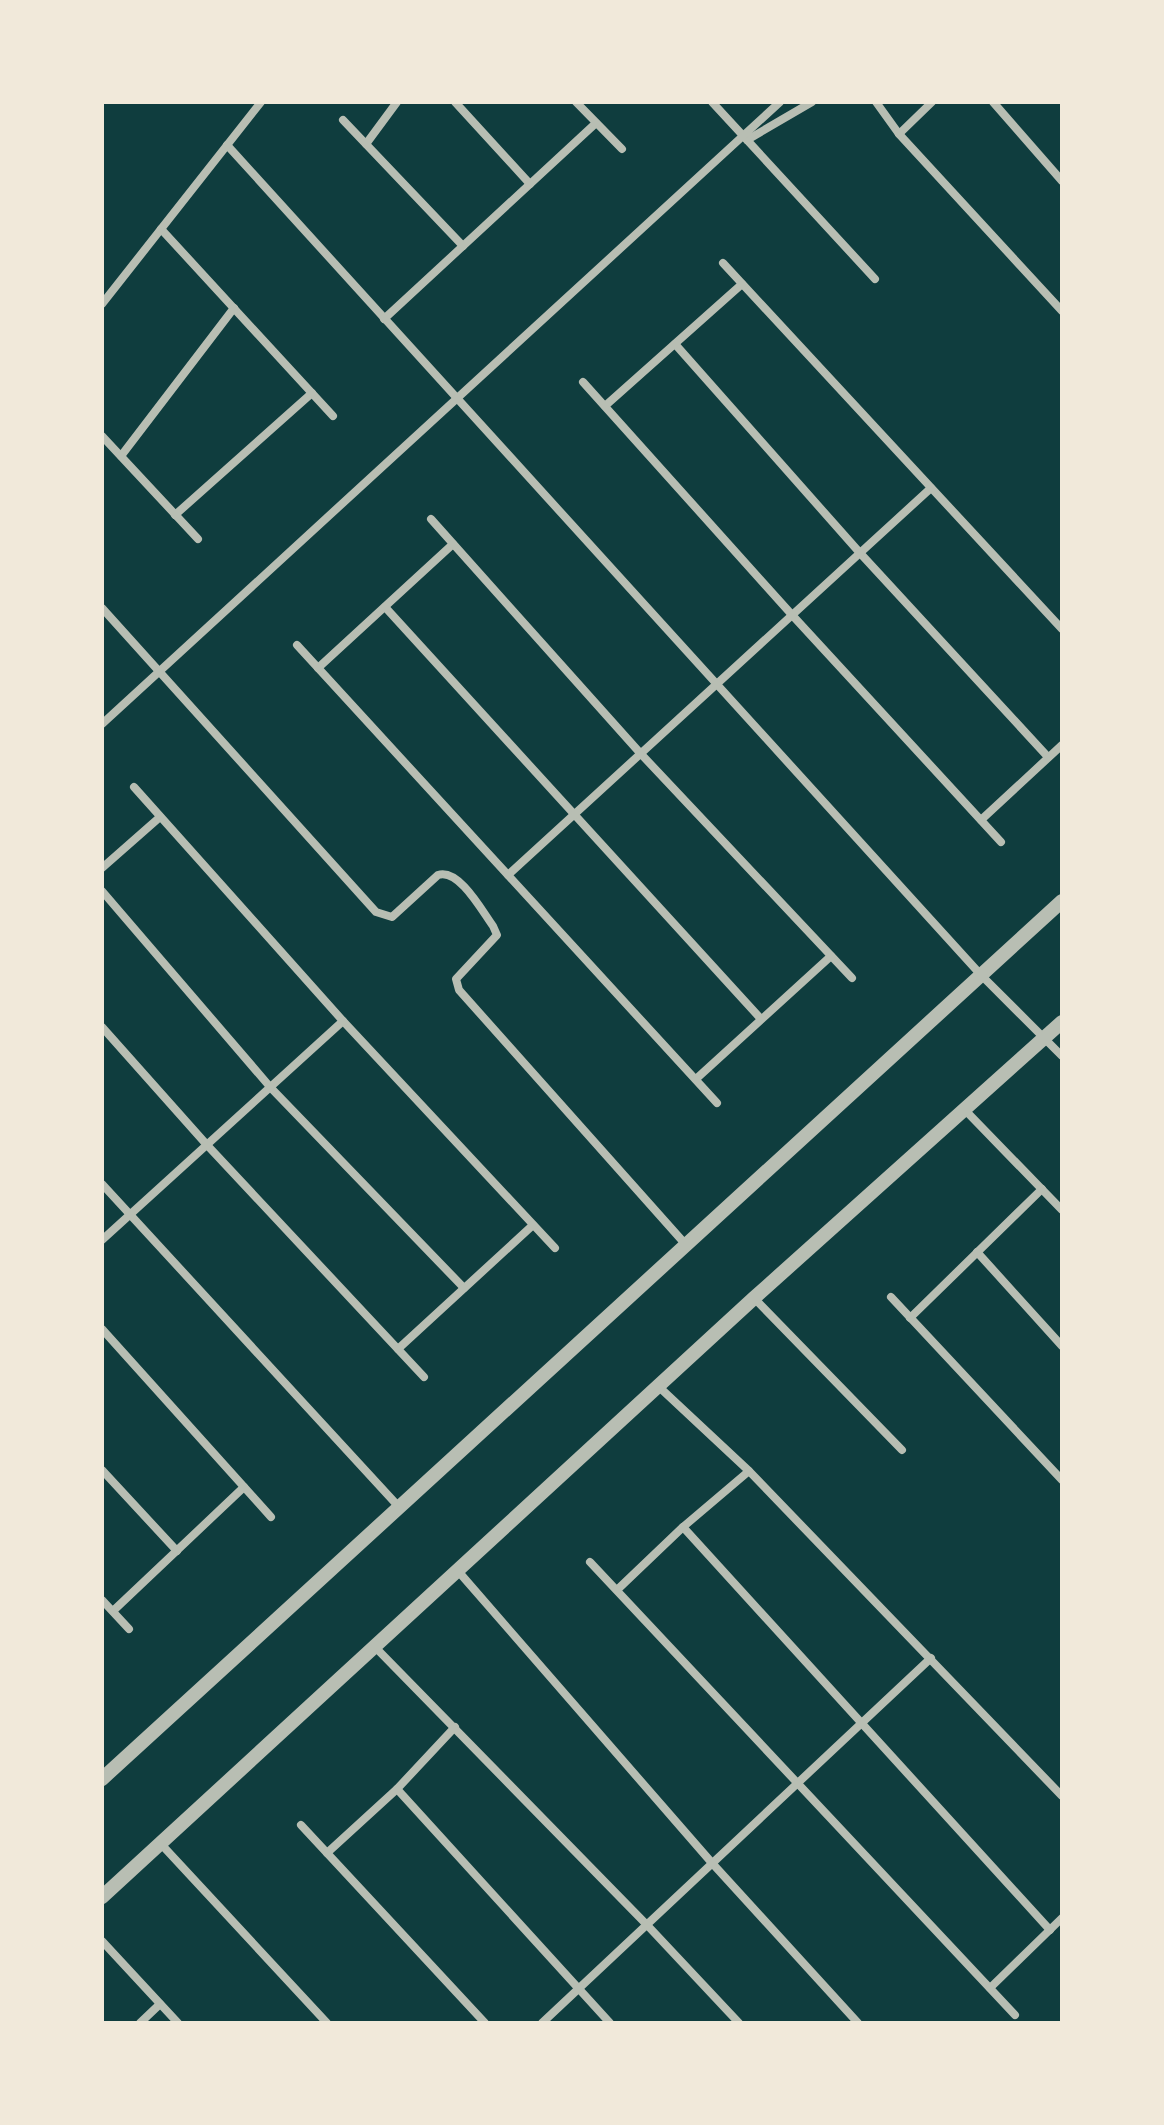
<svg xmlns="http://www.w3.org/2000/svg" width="1164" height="2125" viewBox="0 0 1164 2125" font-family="'Varela Round',sans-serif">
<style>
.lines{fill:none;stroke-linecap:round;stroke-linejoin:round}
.minor{stroke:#b8beb3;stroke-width:8}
.tertiary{stroke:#b8beb3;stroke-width:14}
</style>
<rect width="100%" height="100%" fill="#0f3d3e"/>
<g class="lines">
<g class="minor">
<polyline points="455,102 530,184"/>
<polyline points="576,102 622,149"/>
<polyline points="712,102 875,279"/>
<polyline points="876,102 899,134 1062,311"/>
<polyline points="993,102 1062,181"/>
<polyline points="343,120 463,246"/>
<polyline points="899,134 932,102"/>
<polyline points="747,140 812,102"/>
<polyline points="366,144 397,102"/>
<polyline points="227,145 981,975 1062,1056"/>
<polyline points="161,229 333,416"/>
<polyline points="723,263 1062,629"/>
<polyline points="102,304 261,102"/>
<polyline points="384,319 596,123"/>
<polyline points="675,344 860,553 1048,757"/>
<polyline points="583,382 793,616 1001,842"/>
<polyline points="605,406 742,284"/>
<polyline points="102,436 198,539"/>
<polyline points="121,456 234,308"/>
<polyline points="175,515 312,393"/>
<polyline points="431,519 641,754 852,978"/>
<polyline points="385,607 761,1019"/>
<path d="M102 608 376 912 392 917 438 875C459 868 482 911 493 926L497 935 456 979 459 990 687 1246"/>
<polyline points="297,645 717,1103"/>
<polyline points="318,668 453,544"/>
<polyline points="102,724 780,102"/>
<polyline points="134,787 343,1021 555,1248"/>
<polyline points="981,820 1062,745"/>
<polyline points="102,868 160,817"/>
<polyline points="508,875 931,488"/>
<polyline points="102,891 271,1088 464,1288"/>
<polyline points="102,1027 207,1145 424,1377"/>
<polyline points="696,1079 831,956"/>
<polyline points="964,1109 1062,1210"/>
<polyline points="102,1184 399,1507"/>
<polyline points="102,1240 343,1021"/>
<polyline points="977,1252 1062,1346"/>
<polyline points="891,1297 1062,1480"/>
<polyline points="754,1298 902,1450"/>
<polyline points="910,1318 1042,1189"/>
<polyline points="102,1329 271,1517"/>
<polyline points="398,1349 533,1225"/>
<polyline points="658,1386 749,1471 1062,1796"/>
<polyline points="102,1470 177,1551"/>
<polyline points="683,1527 1050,1930"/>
<polyline points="590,1562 1015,2015"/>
<polyline points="458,1571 712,1863 858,2023"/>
<polyline points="617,1590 683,1527 749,1471"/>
<polyline points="102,1600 129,1629"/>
<polyline points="113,1611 244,1487"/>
<polyline points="375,1647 648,1926 739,2023"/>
<polyline points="397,1789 610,2023"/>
<polyline points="301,1825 485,2023"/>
<polyline points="161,1844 327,2023"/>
<polyline points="327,1853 397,1789 455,1727"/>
<polyline points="102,1941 178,2023"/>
<polyline points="990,1988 1062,1918"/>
<polyline points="140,2023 160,2004"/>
<polyline points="542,2023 931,1658"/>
</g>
<g class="tertiary">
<polyline points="102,1779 1062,901"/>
<polyline points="102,1897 754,1298 1062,1022"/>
</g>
</g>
<rect width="1164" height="2125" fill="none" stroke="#f1e9da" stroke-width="208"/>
</svg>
